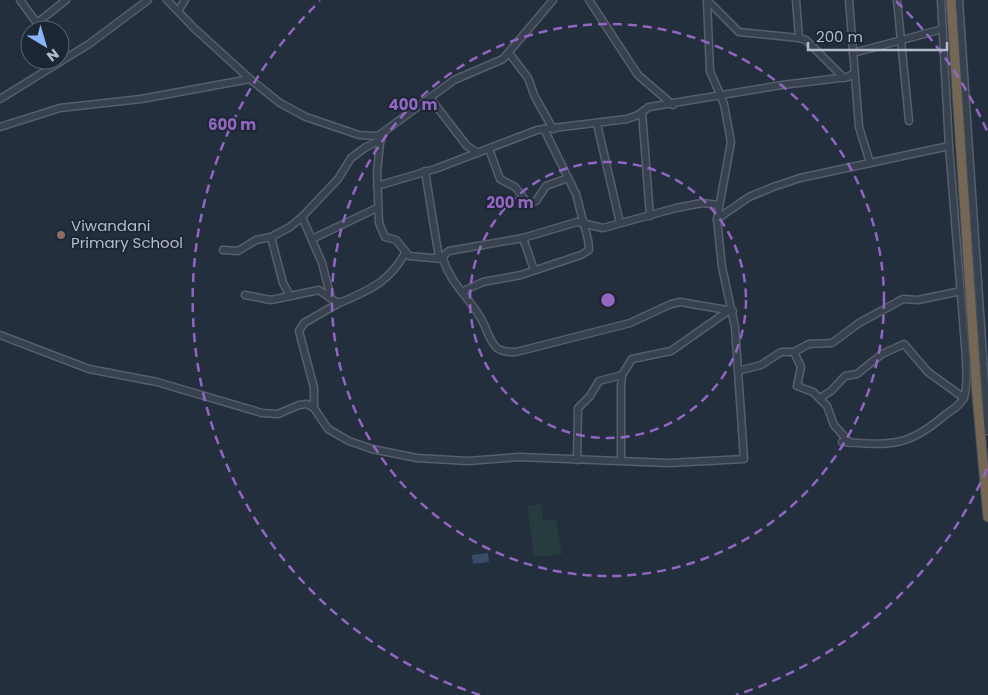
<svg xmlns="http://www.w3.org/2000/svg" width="988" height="695" viewBox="0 0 988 695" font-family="Poppins,sans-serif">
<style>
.green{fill:#263c3f}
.water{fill:#394c67}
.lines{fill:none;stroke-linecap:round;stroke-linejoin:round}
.minor-casing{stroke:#565f6c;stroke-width:9}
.highway-casing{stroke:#434c59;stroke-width:11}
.minor{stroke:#38414e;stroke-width:6}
.highway{stroke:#746855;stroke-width:9}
.ring{fill:none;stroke:#9266c3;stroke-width:2.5;stroke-dasharray:9 6}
.education-dot{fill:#8d6e63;stroke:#1d2633;stroke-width:2}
.labels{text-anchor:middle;stroke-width:4;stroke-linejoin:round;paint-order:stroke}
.poi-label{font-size:15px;fill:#b4bcc9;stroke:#1d2633;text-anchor:start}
.centre{fill:#9266c3;stroke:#1d2633;stroke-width:2.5}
.ring-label{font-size:15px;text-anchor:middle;font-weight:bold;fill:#9266c3;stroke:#1d2633;stroke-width:4;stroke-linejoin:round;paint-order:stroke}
</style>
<rect width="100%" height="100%" fill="#242f3e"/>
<polygon class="green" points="541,504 543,521 556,519 562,554 534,557 527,506"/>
<polygon class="water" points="488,553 489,562 473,564 472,555"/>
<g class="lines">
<defs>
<g id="minor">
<polyline points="20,0 42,30"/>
<polyline points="167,0 194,28 250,79"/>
<polyline points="589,0 638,75 673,105"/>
<polyline points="796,0 799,38"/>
<polyline points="849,0 859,127 870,163"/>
<polyline points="897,0 909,121"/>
<polyline points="959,0 988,431"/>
<polyline points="708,1 739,32 799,38 806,40 844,78"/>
<polyline points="178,11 185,0"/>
<polyline points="37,23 66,0"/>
<polyline points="509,53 528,78 535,97 553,129"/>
<polyline points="853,53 943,29"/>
<polyline points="430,98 467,146 478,153"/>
<polyline points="0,99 89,44 148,0"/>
<polyline points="642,112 650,216"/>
<polyline points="597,124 620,223"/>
<polyline points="0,127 60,108 141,99 250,79 280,103 306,117 359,135 378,136 454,80 503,59 553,0"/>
<path d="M381 134 377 172 379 223 385 237 396 240 409 256 443 259C451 284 467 295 480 317 487 327 488 340 497 348 502 352 509 352 516 352L630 323 671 304 680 302 733 311"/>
<polyline points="489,149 500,179 515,187 528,203 536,201 546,186 568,178"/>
<polyline points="425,171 439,258"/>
<polyline points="377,186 435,169 537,130 627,119 638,115 649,107 782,85 848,77 854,73"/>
<polyline points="302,217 322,263 331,298"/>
<polyline points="717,219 749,197 773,187 800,178 949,146"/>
<polyline points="271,237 283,283 290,296"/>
<polyline points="523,238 534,270"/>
<polyline points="312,239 377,208"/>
<polyline points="223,250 238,251 256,240 271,237 290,227 302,217 338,179 351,158 366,147 381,140"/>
<polyline points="441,258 449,251 523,238 577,222 603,228 676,208 702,203 719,205"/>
<polyline points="463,291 483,282 521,275 581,255 589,250 588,240 576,194 544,129"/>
<path d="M245 295 271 300 319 290 336 302H342C371 289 389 282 405 253"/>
<polyline points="0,335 89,369 157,382 262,413 278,414 299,405 307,404 314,408 328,429 349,441 372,449 417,458 468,461 519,457 669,463 744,459 735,327 722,267 717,219 731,142 724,104 710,71 707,0"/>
<polyline points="794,352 801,367 797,386 813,392 827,406 834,425 850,443"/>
<polyline points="738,371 761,365 781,352 794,352 809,344 832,343 859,323 903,299 918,300 961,291"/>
<polyline points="820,398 831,391 845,376 857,374 882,354 904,344 928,372 964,398"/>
<polyline points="314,408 314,388 299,331 304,323 339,303"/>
<path d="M842 442C890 445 907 448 945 415 952 410 961 405 964 397 968 386 966 370 966 358L949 146 941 0"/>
<polyline points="577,460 578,408 590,396 599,381 622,375"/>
<polyline points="621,461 621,386 622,375 632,359 671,351 728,311"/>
</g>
<polyline id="highway" points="951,0 977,396 988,517"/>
</defs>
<use href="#minor" class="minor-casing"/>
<use href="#highway" class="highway-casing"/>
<use href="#minor" class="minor"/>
<use href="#highway" class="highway"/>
</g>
<g class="ring">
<circle cx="608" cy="300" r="138"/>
<circle cx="608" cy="300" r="276"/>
<path d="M987 469A415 415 0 0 1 736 695M480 695A415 415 0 0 1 320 1M896 1A415 415 0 0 1 987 131"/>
</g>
<circle class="education-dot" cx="61" cy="235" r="5"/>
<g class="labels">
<g class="poi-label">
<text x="71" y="231">Viwandani<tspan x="71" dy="17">Primary School</tspan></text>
</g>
</g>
<circle cx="608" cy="300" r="8" class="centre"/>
<g class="ring-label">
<text x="413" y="110">400 m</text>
<text x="232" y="130">600 m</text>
<text x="510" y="208">200 m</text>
</g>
<g transform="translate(45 45) rotate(142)"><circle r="24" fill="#1d2633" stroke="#59626f"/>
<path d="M0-4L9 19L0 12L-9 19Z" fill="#8ab4f8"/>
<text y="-8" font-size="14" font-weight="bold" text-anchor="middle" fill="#b4bcc9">N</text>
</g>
<path d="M808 42v8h139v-8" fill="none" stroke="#b4bcc9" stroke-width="2.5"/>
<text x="816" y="42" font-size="15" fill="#b4bcc9" stroke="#1d2633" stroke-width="4" paint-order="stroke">200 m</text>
</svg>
